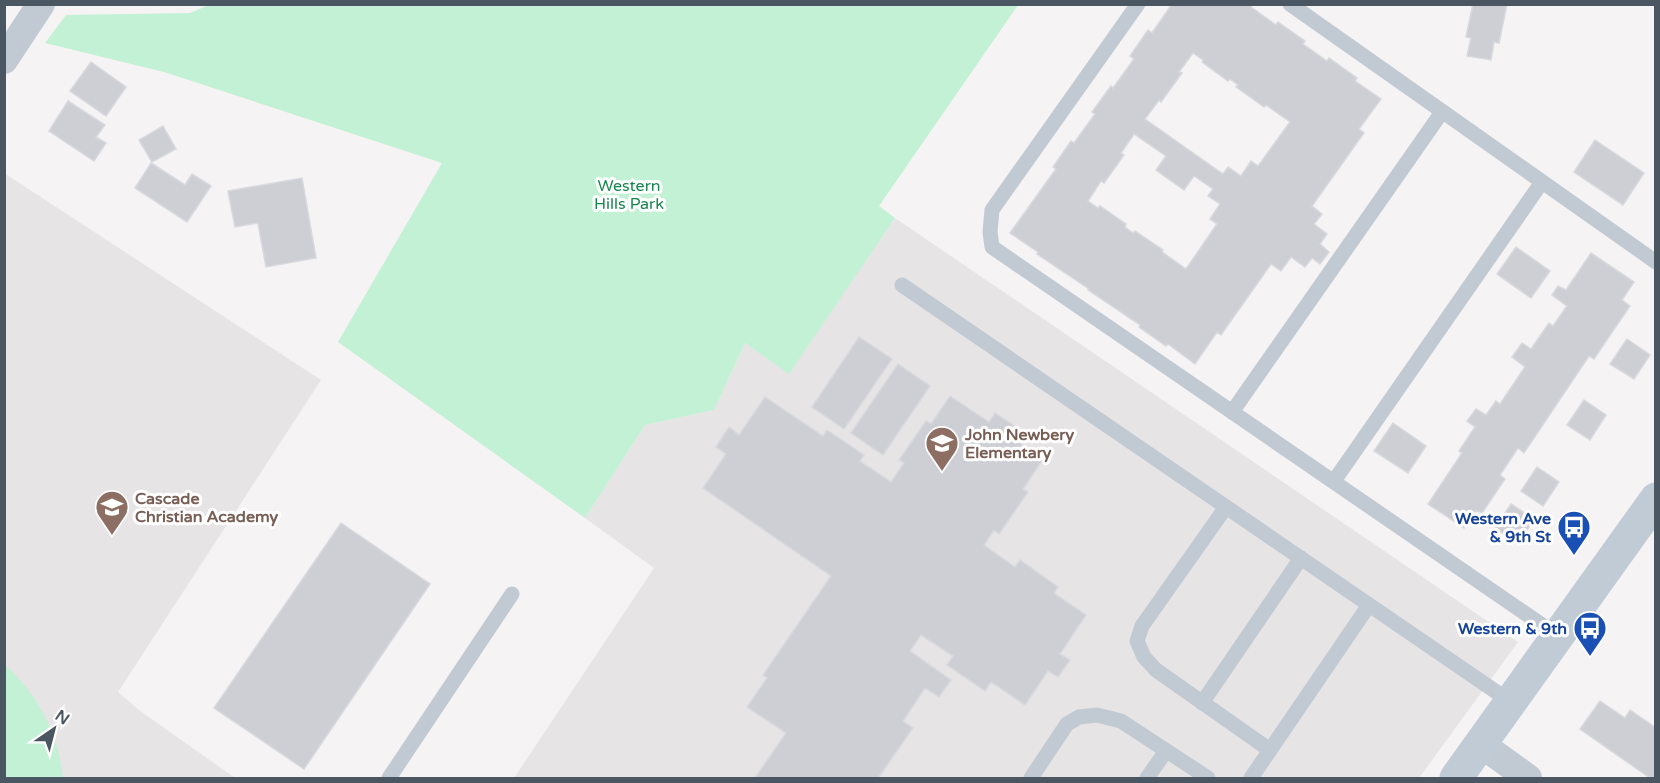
<svg xmlns="http://www.w3.org/2000/svg" width="1660" height="783" viewBox="0 0 1660 783" font-family="'Varela Round',sans-serif">
<style>
.education{fill:#e6e4e5}
.green{fill:#c3f1d5}
.building{fill:#cdcfd5;stroke:#d7d9de;stroke-width:1.5;fill-rule:evenodd}
.lines{fill:none;stroke-linecap:round;stroke-linejoin:round}
.service{stroke:#c1cad2;stroke-width:15}
.minor{stroke:#c1cad2;stroke-width:28}
.secondary{stroke:#c1cbd6;stroke-width:33}
.labels{text-anchor:middle;stroke-width:6;stroke-linejoin:round;paint-order:stroke}
.park-label{font-size:16px;fill:#17864f;stroke:#fff}
.education-label{font-size:16px;font-weight:bold;fill:#785e54;stroke:#fff;text-anchor:start}
.transit-label{font-size:16px;font-weight:bold;fill:#164399;stroke:#fff;text-anchor:end}
</style>
<rect width="100%" height="100%" fill="#f5f3f3"/>
<g class="education">
<polygon points="4,173 321,380 118,692 139,710 235,778 5,778"/>
<polygon points="895,218 1518,642 1419,778 514,778 654,568 585,518 645,425 714,410 745,343 789,373"/>
</g>
<g class="green">
<polygon points="209,5 209,4 1018,5 879,206 895,218 789,374 745,343 714,410 645,425 585,518 338,342 442,163 164,72 45,43 66,15 190,13"/>
<path d="M4 664C38 694 58 734 63 778H5Z"/>
</g>
<g class="building">
<path d="M1172 4H1252L1251 7 1276 25 1278 22 1305 41 1303 44 1327 61 1329 58 1357 78 1355 81 1381 99 1359 129 1364 133 1312 206 1322 214 1314 224 1327 234 1320 244 1329 252 1320 264 1312 258 1305 267 1291 257 1281 271 1271 264 1221 335 1217 332 1195 364 1168 344 1166 346 1139 327 1140 325 1088 290 1089 289 1037 254 1038 252 1010 233 1056 169 1053 167 1071 141 1074 143 1095 114 1092 112 1111 86 1113 88 1134 59 1130 56 1148 30 1152 33ZM1193 53 1203 60 1202 62 1228 81 1230 79 1238 85 1236 87 1264 107 1266 105 1290 122 1258 166 1251 161 1241 176 1228 167 1223 174 1145 119 1159 100 1161 102 1182 73 1179 72ZM1134 134 1166 156 1156 170 1184 190 1194 176 1213 189 1208 196 1220 204 1210 219 1217 224 1186 269 1162 252 1163 250 1135 231 1133 233 1125 227 1126 224 1100 206 1098 208 1088 201 1101 181 1104 183 1124 155 1121 153Z"/>
<polygon points="1473,4 1507,4 1499,43 1494,42 1491,60 1467,56 1471,38 1466,37"/>
<polygon points="91,62 126,87 106,116 70,91"/>
<polygon points="68,101 105,125 96,137 106,143 94,161 49,131"/>
<polygon points="163,126 176,149 152,162 139,140"/>
<polygon points="1595,140 1644,173 1623,205 1574,172"/>
<polygon points="151,163 185,185 192,174 211,186 187,222 135,188"/>
<polygon points="302,178 316,258 266,267 258,223 235,227 228,191"/>
<polygon points="1516,247 1550,271 1531,298 1497,274"/>
<polygon points="1591,253 1634,282 1622,300 1630,306 1594,359 1589,356 1524,453 1518,448 1500,475 1505,479 1482,513 1476,510 1464,528 1428,504 1462,453 1459,451 1475,427 1467,421 1476,409 1486,415 1496,401 1500,404 1525,367 1512,357 1522,343 1531,349 1549,323 1553,326 1567,306 1552,295 1558,286 1566,290"/>
<polygon points="859,337 892,359 844,429 812,407"/>
<polygon points="1627,339 1650,355 1634,379 1610,364"/>
<polygon points="898,364 930,386 883,455 851,433"/>
<polygon points="950,396 989,422 995,413 1013,425 1006,434 1043,459 1023,489 1028,492 999,534 994,530 984,545 1015,567 1020,560 1058,587 1054,593 1086,615 1060,654 1070,660 1058,677 1048,671 1025,705 991,682 985,691 947,665 953,656 921,635 910,651 951,680 939,697 925,688 903,721 913,728 878,778 755,778 786,733 747,707 767,678 763,675 831,576 703,488 726,454 716,447 729,427 739,435 765,397 823,436 827,430 864,455 860,461 891,482 904,463 899,460 926,421 931,424"/>
<polygon points="1584,400 1606,415 1590,440 1567,425"/>
<polygon points="1393,423 1426,446 1408,473 1374,451"/>
<polygon points="1537,467 1559,482 1543,506 1521,491"/>
<polygon points="1511,504 1534,519 1518,544 1495,528"/>
<polygon points="341,523 430,584 304,769 214,708"/>
<polygon points="1600,701 1625,718 1630,710 1656,728 1656,778 1650,778 1580,729"/>
</g>
<g class="lines">
<g class="service">
<polyline points="1138,4 992,210 990,232 992,247 1558,636"/>
<polyline points="1290,4 1656,262"/>
<polyline points="902,285 1511,702"/>
<polyline points="1232,412 1442,112"/>
<polyline points="1334,481 1542,182"/>
<polyline points="1226,507 1142,626 1137,641 1144,657 1156,670 1270,750"/>
<polyline points="1202,703 1301,558"/>
<polyline points="389,778 512,594"/>
<polyline points="1031,778 1067,724 1079,717 1097,715 1121,721 1208,778"/>
<polyline points="1147,778 1166,751"/>
<polyline points="1251,778 1369,605"/>
</g>
<g class="minor">
<polyline points="4,60 41,4"/>
<polyline points="1481,744 1528,778"/>
</g>
<polyline class="secondary" points="1456,778 1656,499"/>
</g>
<defs>
<symbol id="school-pin" viewBox="-11 -11 22 30"><path d="M0 17L-7.5 6A9.5 9.5 0 1 1 7.5 6Z" fill="#8d6e63" stroke="#fff"/><path d="M0-5L7-2L0 1L-7-2ZM-4 1L0 2.5L4 1V4Q0 6-4 4Z" fill="#fff"/></symbol>
<symbol id="bus-pin" viewBox="-11 -11 22 30"><path d="M0 17L-7.5 6A9.5 9.5 0 1 1 7.5 6Z" fill="#1a4fb4" stroke="#fff"/><path d="M-5-6H5V4H4V6H2V4H-2V6H-4V4H-5ZM-3.5-4V0h7V-4ZM-3.5 1.2v1.5H-2V1.2ZM2 1.2v1.5H3.5V1.2Z" fill="#fff"/></symbol>
</defs>
<g fill-rule="evenodd">
<use href="#school-pin" x="923" y="424" width="38" height="52"/>
<use href="#school-pin" x="93" y="488" width="38" height="52"/>
<use href="#bus-pin" x="1555" y="508" width="38" height="52"/>
<use href="#bus-pin" x="1571" y="609" width="38" height="52"/>
</g>
<g class="labels">
<g class="park-label">
<text x="629" y="191">Western<tspan x="629" dy="18">Hills Park</tspan></text>
</g>
<g class="education-label">
<text x="965" y="440">John Newbery<tspan x="965" dy="18">Elementary</tspan></text>
<text x="135" y="504">Cascade<tspan x="135" dy="18">Christian Academy</tspan></text>
</g>
<g class="transit-label">
<text x="1551" y="524">Western Ave<tspan x="1551" dy="18">&amp; 9th St</tspan></text>
<text x="1567" y="634">Western &amp; 9th</text>
</g>
</g>
<rect width="1660" height="783" fill="none" stroke="#4a5661" stroke-width="12"/>
<g transform="translate(54 729) rotate(35)" stroke="#ffffff" stroke-width="4.5" paint-order="stroke">
<path d="M0-4.5L10 22L0 15L-10 22Z" fill="#4a5661"/>
<text y="-9" font-size="16" font-weight="bold" text-anchor="middle" fill="#4a5661">N</text>
</g>
</svg>
